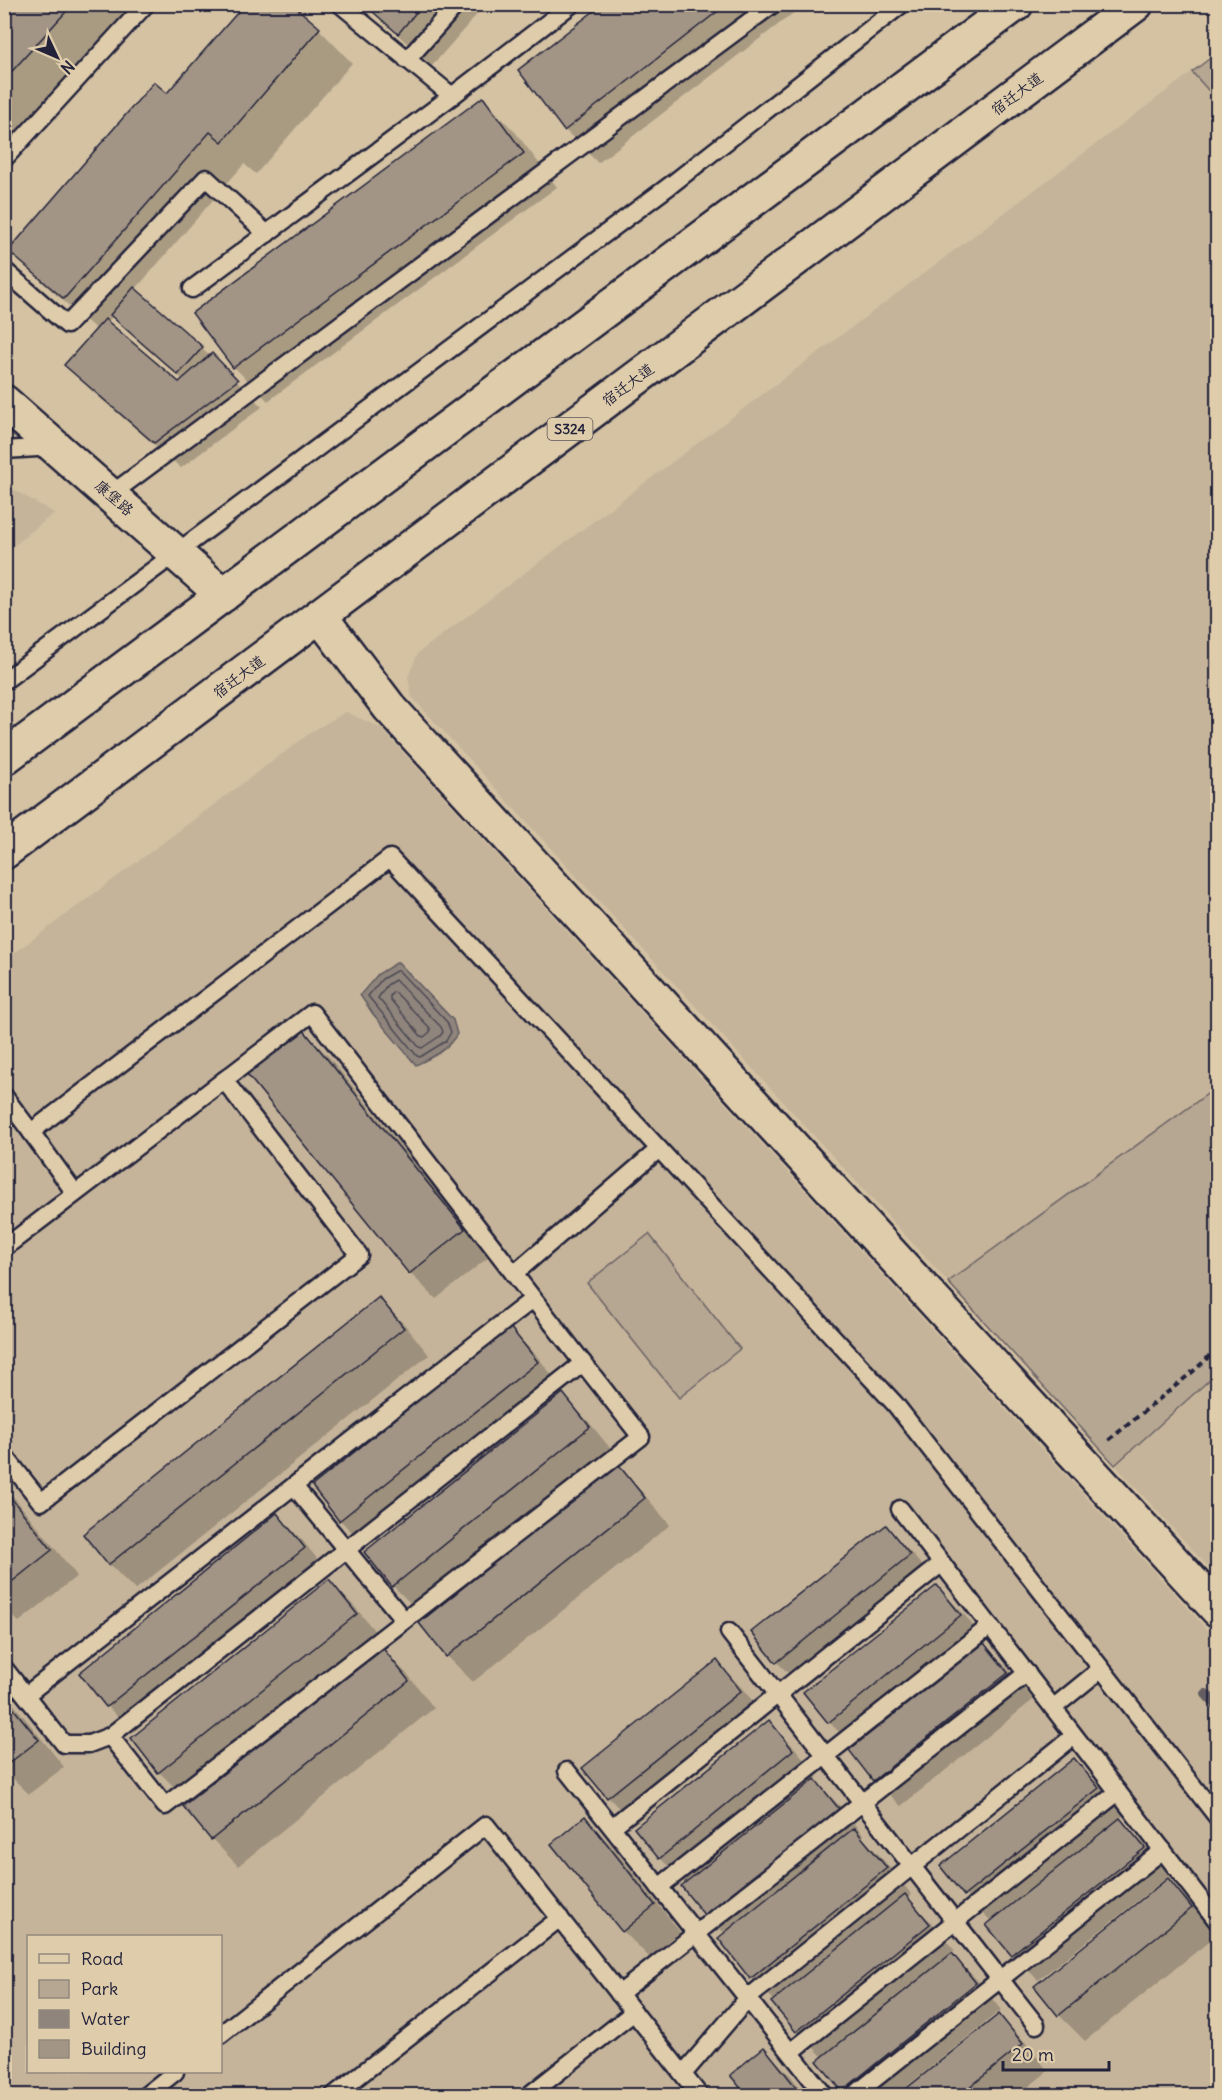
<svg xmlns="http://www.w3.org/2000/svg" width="1222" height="2100" viewBox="0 0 1222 2100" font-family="Delius,'LXGW WenKai TC',sans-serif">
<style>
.built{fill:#c5b49a;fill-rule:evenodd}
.green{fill:#b6a792;stroke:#6c6466;stroke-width:1.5}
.water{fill:#8f857c;stroke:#635d62;stroke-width:1.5}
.shadow{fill:#0003;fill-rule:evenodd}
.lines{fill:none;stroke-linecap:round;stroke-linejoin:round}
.shore{stroke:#4e4a55;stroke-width:1.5}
.stream{stroke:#635d62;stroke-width:10}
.building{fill:#a29586;stroke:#22223b;stroke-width:1.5}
.lane-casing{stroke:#22223b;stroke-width:21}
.street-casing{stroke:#22223b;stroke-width:38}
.primary-casing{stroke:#22223b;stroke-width:38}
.path{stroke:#22223b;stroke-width:4;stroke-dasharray:6 4.5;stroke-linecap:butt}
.lane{stroke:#dfccaa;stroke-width:16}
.street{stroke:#dfccaa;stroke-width:33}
.primary{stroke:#dfccaa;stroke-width:33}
.labels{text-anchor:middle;stroke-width:5;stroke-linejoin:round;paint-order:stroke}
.shield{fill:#dfccaa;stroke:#5b555c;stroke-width:1.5}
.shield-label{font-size:14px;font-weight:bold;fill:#22223b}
.street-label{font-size:15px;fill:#22223b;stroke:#dfccaa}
</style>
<rect width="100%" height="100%" fill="#d4c2a3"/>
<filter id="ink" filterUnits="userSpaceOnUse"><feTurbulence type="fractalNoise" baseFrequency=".0167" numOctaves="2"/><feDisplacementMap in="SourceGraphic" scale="12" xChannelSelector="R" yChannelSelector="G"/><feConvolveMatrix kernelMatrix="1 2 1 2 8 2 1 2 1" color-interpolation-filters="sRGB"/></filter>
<g filter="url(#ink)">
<g class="built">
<polygon points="1192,72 1217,100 1217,1087 948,1282 412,697 408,677 418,653"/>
<polygon points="4,484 54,513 5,553 4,553"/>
<path d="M346 712 381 728 1217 1640V2095L5 2096V960L313 731ZM28 1936H220V2072H28Z"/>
<polygon points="1217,1373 1217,1577 1115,1465"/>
</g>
<g class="green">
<polygon points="1217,53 1217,100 1192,72"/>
<polygon points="1217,1087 1217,1373 1115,1465 948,1282"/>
<polygon points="649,1234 740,1349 679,1398 587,1283"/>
</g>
<path class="water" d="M398 962 453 1020 457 1034C448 1050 433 1057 416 1065L373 1014 360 995 378 974Z"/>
<g class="shadow">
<polygon points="4,4 120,4 129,13 4,151"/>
<polygon points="364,4 486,4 432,66"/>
<polygon points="606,4 805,4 598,163 565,130"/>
<path d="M319 29 352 63 256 174 244 164 135 290 211 357 212 355 262 407 181 468 92 391 66 365 97 330 44 284 10 250 167 96ZM113 316 129 333 183 380 179 383 107 322Z"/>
<polygon points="483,99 516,133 557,187 268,401 234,367 194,313"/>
<polygon points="302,1030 328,1056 490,1256 436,1299 410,1273 248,1073"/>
<polygon points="379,1299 405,1325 429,1355 135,1590 109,1564"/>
<polygon points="510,1329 536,1355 563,1389 366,1546 340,1520 314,1487"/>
<polygon points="562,1395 588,1421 615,1454 419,1612 393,1586"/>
<polygon points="616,1466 642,1492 670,1525 473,1682 447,1656"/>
<polygon points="4,1485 77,1576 19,1622 4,1608"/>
<polygon points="277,1515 303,1541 330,1575 133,1732 107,1706"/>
<polygon points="885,1527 911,1553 935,1581 803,1688 777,1662"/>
<polygon points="329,1581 355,1607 382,1640 185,1798 159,1772"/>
<polygon points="937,1587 963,1613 986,1642 983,1644 1010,1671 1033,1700 901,1806 875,1780 855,1748 829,1722"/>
<polygon points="382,1649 408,1675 434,1708 238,1866 212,1839 185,1807"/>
<polygon points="716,1662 742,1688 766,1717 634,1824 608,1797 585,1768"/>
<polygon points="4,1692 64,1767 29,1794 4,1770"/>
<polygon points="768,1722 795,1748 818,1777 814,1780 841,1807 864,1836 862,1837 880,1856 912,1895 907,1898 931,1922 955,1951 951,1954 978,1981 1001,2010 895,2096 848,2096 843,2090 824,2058 797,2031 775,2001 751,1978 725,1934 706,1915 686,1884 660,1858"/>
<polygon points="1074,1760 1100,1786 1124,1815 1119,1819 1146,1846 1170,1875 1038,1980 1012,1954 992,1922 965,1895 942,1866"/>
<polygon points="585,1818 611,1845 680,1932 649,1957 623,1931"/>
<polygon points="1168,1880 1194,1906 1217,1935 1085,2041 1059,2015"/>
<polygon points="999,2016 1025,2042 1048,2071 1017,2096 900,2096"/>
<polygon points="764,2049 790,2075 806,2096 749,2096"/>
</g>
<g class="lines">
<g class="shore">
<polygon points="396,971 399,971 447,1022 451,1032 446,1041 420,1057 417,1056 368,996 382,979"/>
<polygon points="395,980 441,1027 443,1032 440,1036 422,1048 419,1047 378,998 387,985"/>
<polygon points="393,992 396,993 430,1028 430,1032 424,1037 421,1036 390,999 390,996"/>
</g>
<polyline class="stream" points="1206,1694 1218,1707"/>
</g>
<g class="building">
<polygon points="4,4 73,4 4,80"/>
<polygon points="245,4 292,4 320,28 222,142 210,132 64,299 8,251 154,82 167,93"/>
<polygon points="364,4 423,4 398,34"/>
<polygon points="603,4 727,4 564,131 518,70"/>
<polygon points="483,97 524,153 233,368 192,313"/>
<polygon points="134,287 203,347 178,375 110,315"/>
<polygon points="105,319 179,382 212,353 238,380 154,443 64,365"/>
<polygon points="302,1028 465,1229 409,1274 246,1073"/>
<polygon points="379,1297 404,1328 108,1565 83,1534"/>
<polygon points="510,1327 538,1362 339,1521 312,1486"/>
<polygon points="563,1393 590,1427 392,1587 364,1552"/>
<polygon points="617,1463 645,1498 446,1657 419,1623"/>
<polygon points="4,1489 52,1550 4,1588"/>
<polygon points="277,1513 305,1548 106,1707 79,1673"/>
<polygon points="886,1525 910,1555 776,1663 751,1632"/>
<polygon points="329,1579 357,1614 158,1773 131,1738"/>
<polygon points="937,1585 961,1615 828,1723 803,1692"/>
<polygon points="984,1643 1008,1673 873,1781 849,1750"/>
<polygon points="382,1647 409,1681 211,1840 183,1806"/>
<polygon points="717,1660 741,1691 607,1798 582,1768"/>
<polygon points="4,1697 39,1740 4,1767"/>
<polygon points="769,1720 793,1750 659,1859 634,1828"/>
<polygon points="1074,1758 1099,1788 964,1896 940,1866"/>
<polygon points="815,1779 839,1809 705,1916 681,1886"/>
<polygon points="585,1816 655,1905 622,1932 551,1844"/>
<polygon points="1120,1818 1145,1848 1011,1955 986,1925"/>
<polygon points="854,1828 887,1868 750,1979 718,1938"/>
<polygon points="1168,1878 1192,1908 1058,2016 1034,1986"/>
<polygon points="905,1894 930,1924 796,2032 771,2002"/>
<polygon points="952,1953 976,1983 842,2091 817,2061"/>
<polygon points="999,2014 1023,2044 959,2096 897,2096"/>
<polygon points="764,2047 803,2096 747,2096 730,2075"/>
</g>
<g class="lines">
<defs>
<g id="lane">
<polyline points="340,4 452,96"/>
<polyline points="407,60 457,4"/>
<polyline points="4,159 146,4"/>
<polyline points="4,270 67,325 206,178 267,234"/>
<polyline points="192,289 452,96 572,4"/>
<polyline points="4,450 54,447"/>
<polyline points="110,495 773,4"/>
<polyline points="4,681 672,184 902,4"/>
<polyline points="4,1096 31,1132 390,858 895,1404 1218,1818"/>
<polyline points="31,1132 75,1193"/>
<polyline points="4,1248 312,1013 583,1363 110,1736 89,1744 64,1744 4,1668"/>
<polyline points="514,1274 659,1149"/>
<polyline points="4,1455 41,1502 359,1255 224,1080"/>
<polyline points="294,1486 404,1620"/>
<polyline points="900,1509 1218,1922"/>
<polyline points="729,1632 1036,2025"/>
<polyline points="26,1695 533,1299"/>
<polyline points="1053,1708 1101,1669"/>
<polyline points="110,1736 165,1806 641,1437 583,1363"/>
<polyline points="567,1771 825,2096"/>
<polyline points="612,1827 942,1563"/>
<polyline points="659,1887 990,1626"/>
<polyline points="619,1994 1027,1673"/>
<polyline points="220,2035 486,1825 700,2096"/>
<polyline points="791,2052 1118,1792"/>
<polyline points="683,2074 748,1998 1074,1736"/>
<polyline points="145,2096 175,2072"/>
<polyline points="333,2096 560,1918"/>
<polyline points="528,2096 634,2012"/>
<polyline points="853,2096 1163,1850"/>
</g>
<g id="street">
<polyline points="4,402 223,595"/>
<polyline points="320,616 389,707 1218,1610"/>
</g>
<g id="primary">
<polyline points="4,758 1016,4"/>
<polyline points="4,852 1136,4"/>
</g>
</defs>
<use href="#lane" class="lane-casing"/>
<use href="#street" class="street-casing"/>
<use href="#primary" class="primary-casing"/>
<polyline class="path" points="1109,1440 1196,1369 1218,1348"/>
<use href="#lane" class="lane"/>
<use href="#street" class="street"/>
<use href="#primary" class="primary"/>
</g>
</g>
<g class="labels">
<rect class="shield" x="547.5" y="418" width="45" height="22" rx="4.5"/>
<g class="shield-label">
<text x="570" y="434">S324</text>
</g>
<g class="street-label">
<text transform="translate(1017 94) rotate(-37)" y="5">宿迁大道</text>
<text transform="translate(628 385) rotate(-37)" y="5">宿迁大道</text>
<text transform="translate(114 498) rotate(41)" y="5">康堡路</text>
<text transform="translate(239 677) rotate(-37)" y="5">宿迁大道</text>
</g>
</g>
<rect width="1222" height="2100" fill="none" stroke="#dfccaa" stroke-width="24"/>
<rect x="12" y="12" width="1198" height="2076" fill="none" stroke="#22223b" stroke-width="2" filter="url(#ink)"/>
<rect x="27" y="1935" width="195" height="138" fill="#dfccaa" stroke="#93887e" stroke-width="1.5"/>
<rect x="39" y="1954" width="30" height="9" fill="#dfccaa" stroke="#93887e" stroke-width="1.5"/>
<text x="81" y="1965" font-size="18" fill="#22223b">Road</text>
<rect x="39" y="1980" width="30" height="18" fill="#b6a792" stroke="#93887e" stroke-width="1.5"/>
<text x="81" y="1995" font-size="18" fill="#22223b">Park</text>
<rect x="39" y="2010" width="30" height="18" fill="#8f857c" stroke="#93887e" stroke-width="1.5"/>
<text x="81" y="2025" font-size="18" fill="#22223b">Water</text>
<rect x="39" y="2040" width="30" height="18" fill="#a29586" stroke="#93887e" stroke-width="1.5"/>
<text x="81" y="2055" font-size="18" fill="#22223b">Building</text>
<g transform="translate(57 57) rotate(134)" stroke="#dfccaa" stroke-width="4.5" paint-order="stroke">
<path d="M0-4.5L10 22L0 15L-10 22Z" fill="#22223b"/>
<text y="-9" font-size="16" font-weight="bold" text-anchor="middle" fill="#22223b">N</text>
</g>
<path d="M1003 2061v9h106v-9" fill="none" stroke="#22223b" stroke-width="3"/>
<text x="1012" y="2061" font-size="18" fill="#22223b" stroke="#dfccaa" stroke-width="4.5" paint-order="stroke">20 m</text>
</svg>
